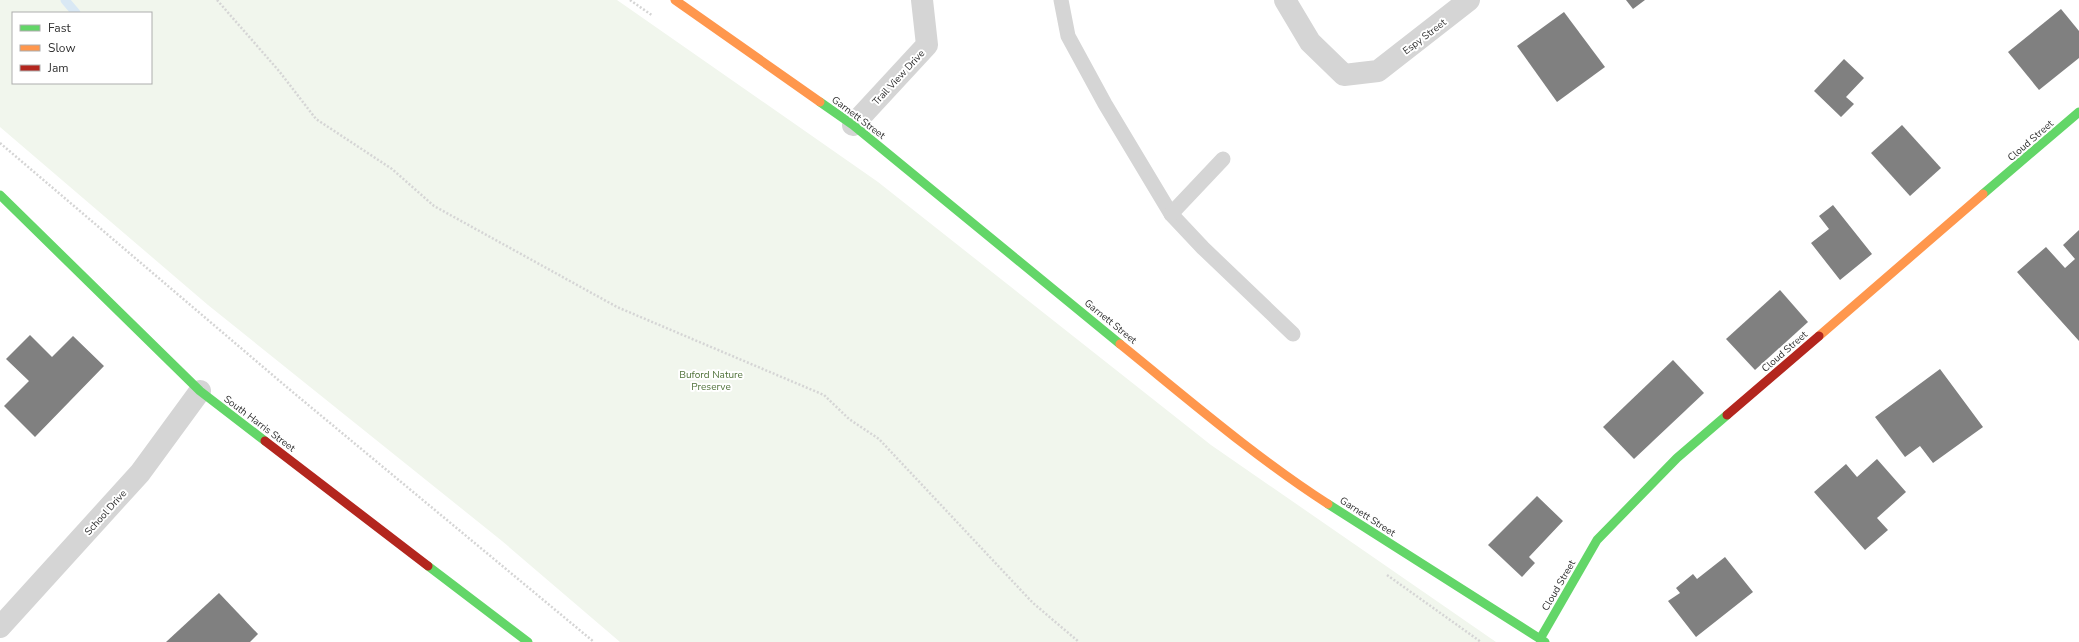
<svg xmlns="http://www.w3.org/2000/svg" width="2079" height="642" viewBox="0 0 2079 642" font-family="'Nunito Sans',sans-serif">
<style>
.green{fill:#f1f6ed;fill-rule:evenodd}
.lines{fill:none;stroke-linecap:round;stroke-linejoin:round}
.stream{stroke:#d9e8f4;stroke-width:9}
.building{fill:#808080}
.path{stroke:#d5d5d5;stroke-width:2.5;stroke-dasharray:2 2;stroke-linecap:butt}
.lane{stroke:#d5d5d5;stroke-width:15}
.street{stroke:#d5d5d5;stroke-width:22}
.fast{stroke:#63d668;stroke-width:9}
.slow{stroke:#ff974d;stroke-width:9}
.jam{stroke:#b3261e;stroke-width:9}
.labels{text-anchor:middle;stroke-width:4;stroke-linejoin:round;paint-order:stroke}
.street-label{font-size:10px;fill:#313131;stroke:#fff}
.park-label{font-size:10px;fill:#50723a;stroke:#fff}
</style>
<rect width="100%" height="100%" fill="#fff"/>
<path class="green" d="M0 0H617L878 182 1211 445 1496 642H620L502 541 208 305 0 127ZM13 13H151V83H13Z"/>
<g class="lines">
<polyline class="stream" points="65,0 76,13"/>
</g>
<g class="building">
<polygon points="1626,0 1645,0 1633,9"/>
<polygon points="2061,9 2079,31 2079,58 2039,90 2008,52"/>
<polygon points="1564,12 1605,67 1557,102 1517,46"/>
<polygon points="1844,59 1864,78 1846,97 1854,104 1841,117 1814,91"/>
<polygon points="1902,125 1941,168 1910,196 1871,153"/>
<polygon points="1833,205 1872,254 1840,280 1811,243 1829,229 1819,216"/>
<polygon points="2079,230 2079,341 2017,272 2046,247 2065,268 2075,259 2063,245"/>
<polygon points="1780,290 1808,322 1755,370 1726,339"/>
<polygon points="30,335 52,357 73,336 104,366 35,437 4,406 29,381 6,359"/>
<polygon points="1673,360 1704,393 1634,459 1603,427"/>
<polygon points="1940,369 1983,427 1933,463 1920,446 1905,457 1875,417"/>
<polygon points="1877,459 1906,492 1877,518 1888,530 1865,550 1814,492 1846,464 1857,477"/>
<polygon points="1537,496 1563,521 1529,557 1535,563 1522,577 1488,545"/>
<polygon points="1725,557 1753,592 1696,637 1668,601 1680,593 1676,588 1693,574 1697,579"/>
<polygon points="219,593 258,634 250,642 166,642"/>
</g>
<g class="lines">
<g class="path">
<polyline points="217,0 279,71 316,119 392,169 434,206 617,307 824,395 849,419 879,439 1033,603 1079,642"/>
<polyline points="630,0 653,16"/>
<polyline points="0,143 289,389 594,642"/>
<polyline points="1387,575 1481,642"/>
</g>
<g class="lane">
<polyline points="1061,0 1068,36 1105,104 1171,214 1203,248 1293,334"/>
<polyline points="1171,214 1223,159"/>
</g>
<g class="street">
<polyline points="1285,0 1310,42 1344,75 1378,71 1469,0"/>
<polyline points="853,125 927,45 922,0"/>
<polyline points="0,627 140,473 200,391"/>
</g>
<g class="fast">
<polyline points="820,102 853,125 1120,344"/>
<polyline points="1983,194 2079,112"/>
<polyline points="0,195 200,391 265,441"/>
<polyline points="1328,504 1545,642"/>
<polyline points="428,566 528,642"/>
<polyline points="1540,639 1597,540 1677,458 1727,415"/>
</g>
<g class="slow">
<polyline points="675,0 820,102"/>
<polyline points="1819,336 1983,194"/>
<path d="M1120 344C1188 399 1255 457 1328 504"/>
</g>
<g class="jam">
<polyline points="1727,415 1819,336"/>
<polyline points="265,441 428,566"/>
</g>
</g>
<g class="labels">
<g class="street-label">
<text transform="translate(1424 36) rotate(-37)" y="4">Espy Street</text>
<text transform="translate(898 77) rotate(-47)" y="4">Trail View Drive</text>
<text transform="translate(859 117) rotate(37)" y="4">Garnett Street</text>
<text transform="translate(2030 140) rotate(-41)" y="4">Cloud Street</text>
<text transform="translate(1111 321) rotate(39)" y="4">Garnett Street</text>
<text transform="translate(1784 351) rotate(-41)" y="4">Cloud Street</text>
<text transform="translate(260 423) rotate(37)" y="4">South Harris Street</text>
<text transform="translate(105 512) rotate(-48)" y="4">School Drive</text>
<text transform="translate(1368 516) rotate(33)" y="4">Garnett Street</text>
<text transform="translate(1558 585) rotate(-60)" y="4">Cloud Street</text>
</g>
<g class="park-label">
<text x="711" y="378">Buford Nature<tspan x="711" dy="12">Preserve</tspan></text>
</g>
</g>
<rect x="12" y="12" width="140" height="72" fill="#ffffff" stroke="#adadad"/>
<rect x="20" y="25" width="20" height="6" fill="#63d668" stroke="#adadad"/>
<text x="48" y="32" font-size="12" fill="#313131">Fast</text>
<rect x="20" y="45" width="20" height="6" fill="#ff974d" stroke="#adadad"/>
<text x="48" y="52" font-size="12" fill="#313131">Slow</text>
<rect x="20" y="65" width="20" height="6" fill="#b3261e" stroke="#adadad"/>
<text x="48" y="72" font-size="12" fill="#313131">Jam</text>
</svg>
